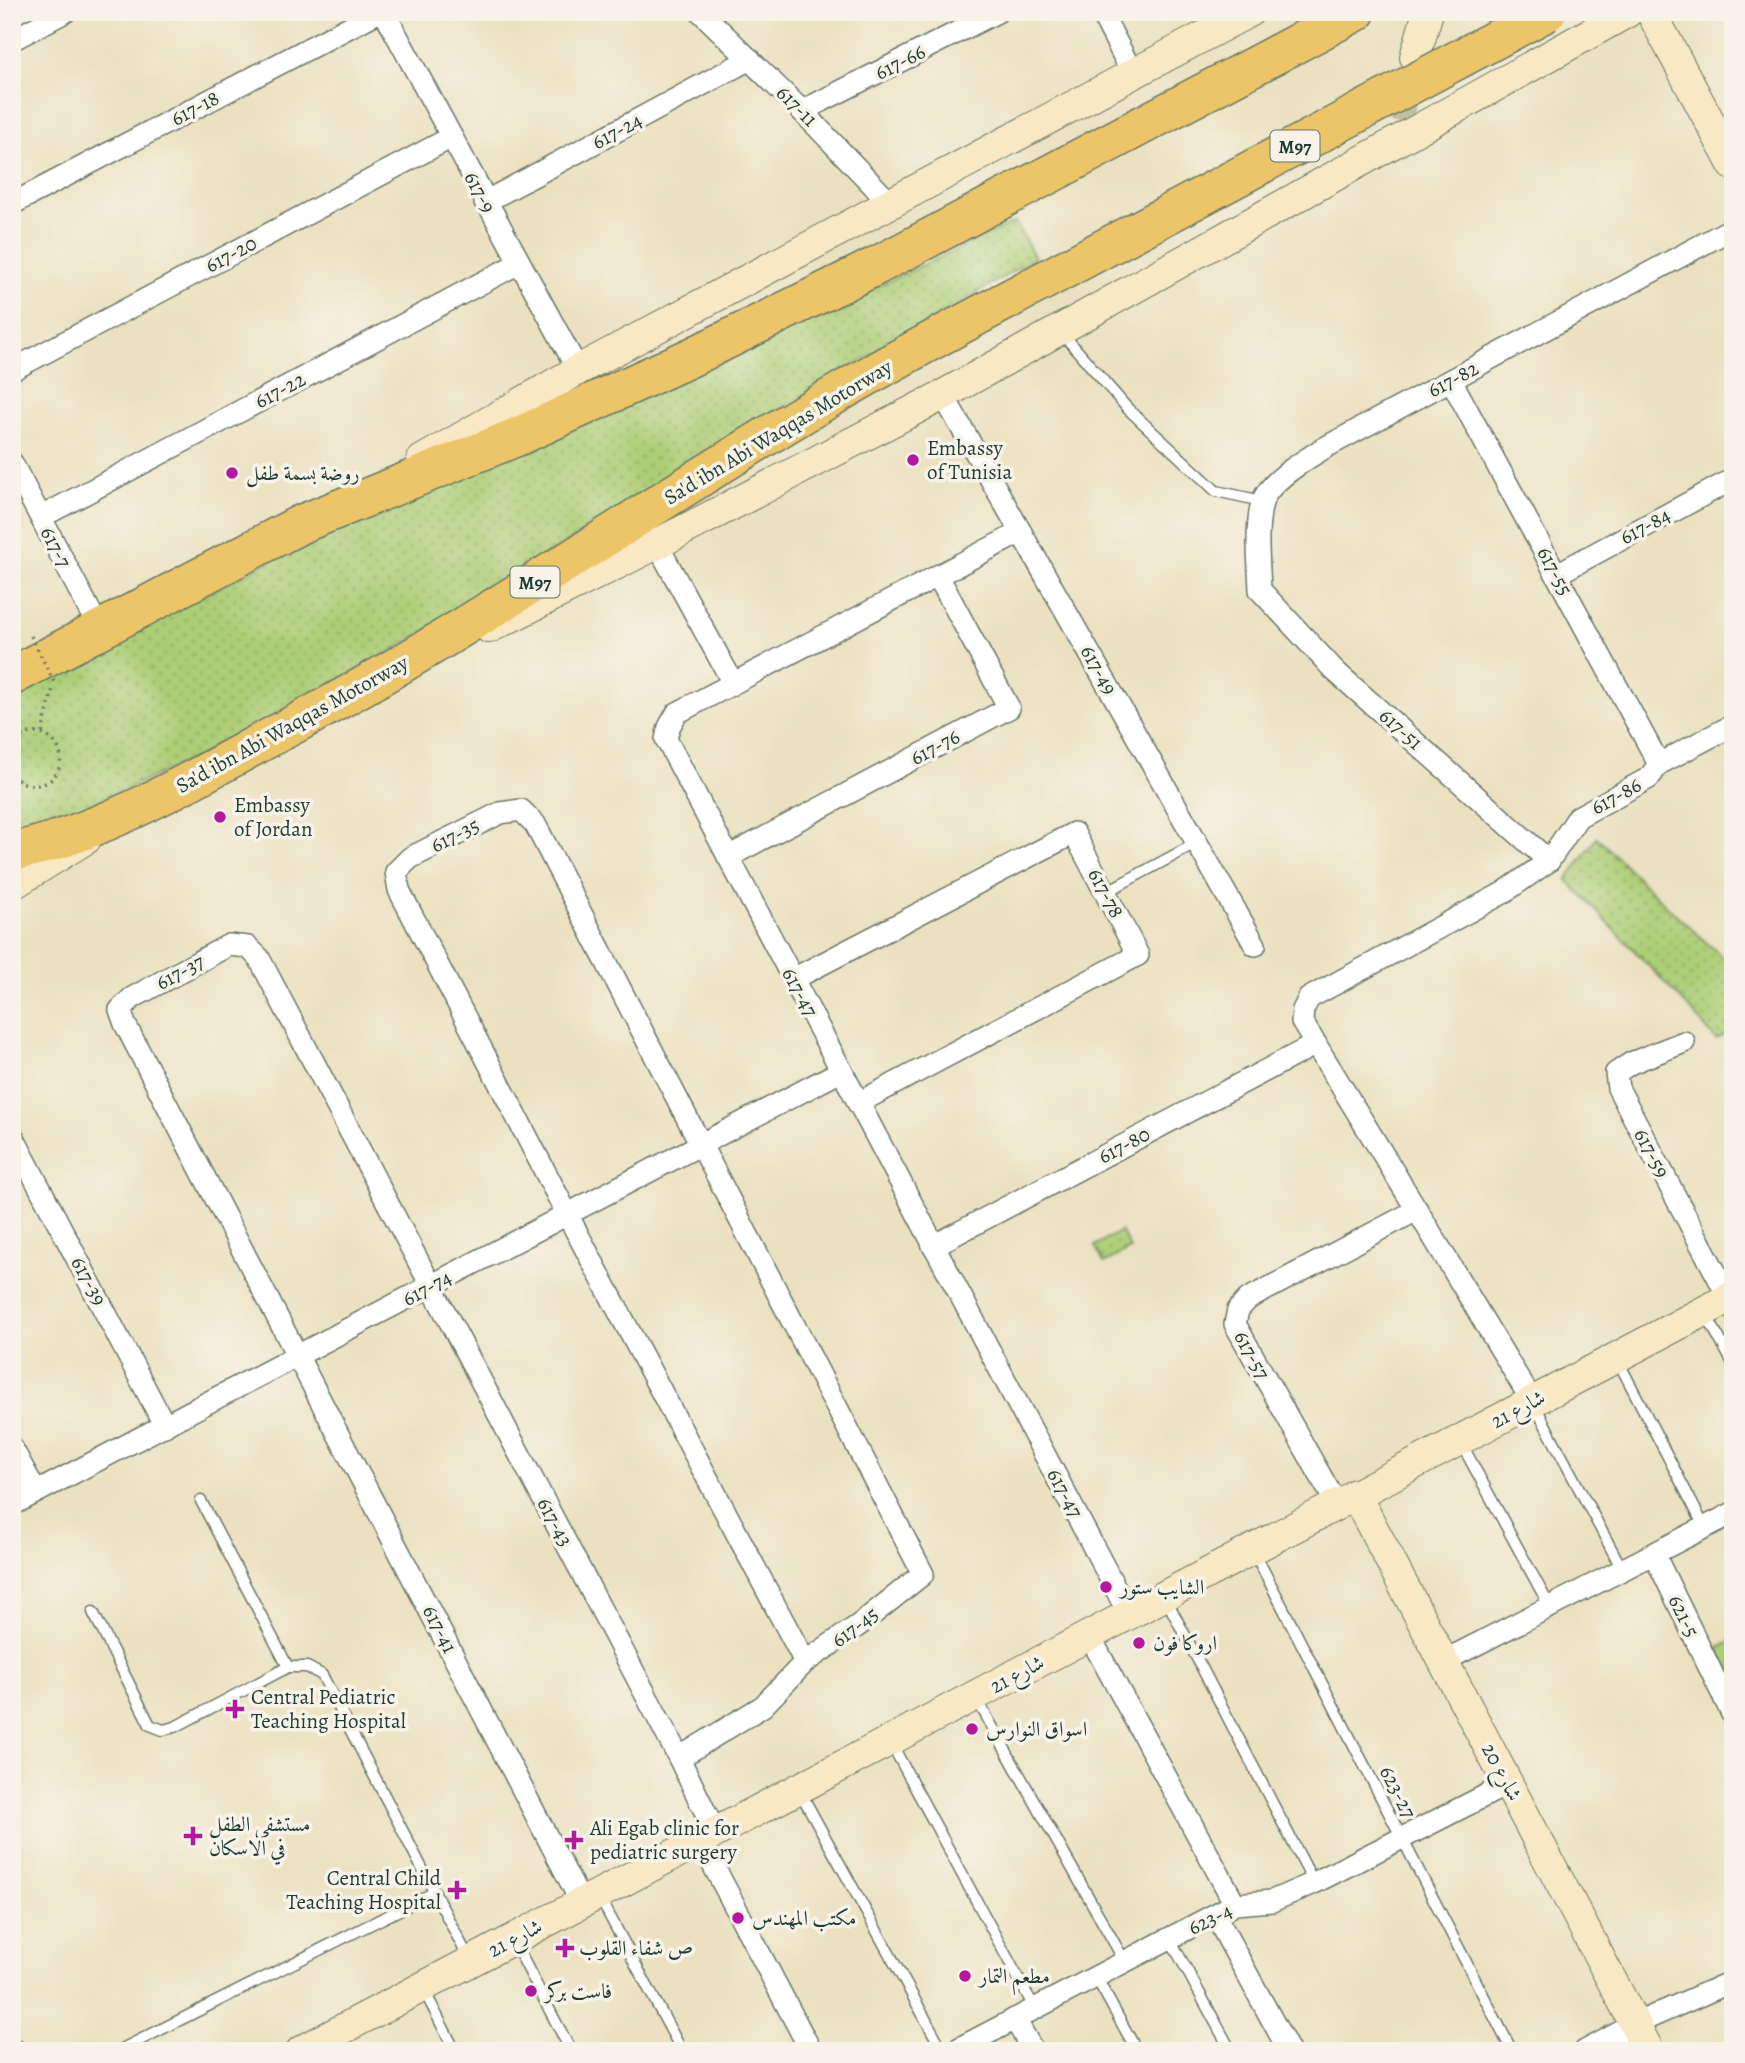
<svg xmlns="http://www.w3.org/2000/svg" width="1745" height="2063" viewBox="0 0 1745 2063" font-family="Alegreya,Amiri,serif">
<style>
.grass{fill:url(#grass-dots);stroke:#668655;stroke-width:2}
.park{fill:#acce76;stroke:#668655;stroke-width:2}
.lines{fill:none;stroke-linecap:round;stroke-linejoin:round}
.secondary-tunnel{stroke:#c2c0a4;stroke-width:30;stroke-dasharray:30 15;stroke-linecap:butt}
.lane-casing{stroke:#667665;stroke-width:13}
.street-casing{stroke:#667665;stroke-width:24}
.secondary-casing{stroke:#667665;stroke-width:32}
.highway-casing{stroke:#667665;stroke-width:41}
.path{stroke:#667665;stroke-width:3.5;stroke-dasharray:2 5;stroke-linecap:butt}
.lane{stroke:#fff;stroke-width:10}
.street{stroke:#fff;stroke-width:21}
.secondary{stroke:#f8e8c3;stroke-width:30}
.highway{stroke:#edc569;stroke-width:38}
.highway-bridge-casing{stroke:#667665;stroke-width:41;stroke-linecap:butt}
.path-bridge{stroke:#667665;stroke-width:3.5;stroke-dasharray:2 5;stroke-linecap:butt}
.highway-bridge{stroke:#edc569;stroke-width:38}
.poi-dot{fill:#b5179e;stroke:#f7f3e8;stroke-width:2.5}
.labels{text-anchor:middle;stroke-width:7;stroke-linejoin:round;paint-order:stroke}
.shield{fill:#f7f3e8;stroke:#60746a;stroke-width:2}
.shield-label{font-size:19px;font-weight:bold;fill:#1f3d34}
.street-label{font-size:21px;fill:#1f3d34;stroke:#f7f3e8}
.poi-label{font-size:21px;fill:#1f3d34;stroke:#f7f3e8;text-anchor:start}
</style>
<defs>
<pattern id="grass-dots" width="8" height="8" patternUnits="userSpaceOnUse" patternTransform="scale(1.75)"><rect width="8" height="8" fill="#acce76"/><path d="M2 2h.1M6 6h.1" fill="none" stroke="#8ba862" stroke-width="1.8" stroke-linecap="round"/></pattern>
</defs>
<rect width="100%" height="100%" fill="#f7f3e8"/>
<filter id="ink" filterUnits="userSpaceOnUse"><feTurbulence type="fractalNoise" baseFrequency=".0143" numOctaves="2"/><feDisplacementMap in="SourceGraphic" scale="14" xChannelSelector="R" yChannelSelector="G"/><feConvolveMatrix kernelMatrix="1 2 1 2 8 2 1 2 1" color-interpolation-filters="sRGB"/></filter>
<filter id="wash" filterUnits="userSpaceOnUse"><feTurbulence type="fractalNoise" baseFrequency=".00686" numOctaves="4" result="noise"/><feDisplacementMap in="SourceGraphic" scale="28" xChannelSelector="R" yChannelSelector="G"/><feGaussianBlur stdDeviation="1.57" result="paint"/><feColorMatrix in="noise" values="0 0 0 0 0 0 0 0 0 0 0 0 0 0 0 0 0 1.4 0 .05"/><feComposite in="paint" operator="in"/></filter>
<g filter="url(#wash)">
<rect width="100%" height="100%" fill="#ebe1c0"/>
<g class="grass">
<polygon points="1015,222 1035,258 750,428 398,648 199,757 40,826 12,831 12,695 336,526 764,339"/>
<polygon points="1597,837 1654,894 1733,967 1733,1031 1716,1040 1688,1007 1567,880"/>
<polygon points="1121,1231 1130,1249 1104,1263 1095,1246"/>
</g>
<polygon class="park" points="1733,1640 1733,1678 1717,1648"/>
</g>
<g filter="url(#ink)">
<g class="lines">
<polyline class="secondary-tunnel" points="1396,121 1410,74"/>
<defs>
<g id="lane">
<polyline points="1061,332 1128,409 1216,491 1262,501"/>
<polyline points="1106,892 1197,843"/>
<polyline points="1705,1313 1733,1363"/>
<polyline points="1617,1359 1705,1528"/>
<polyline points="1533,1402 1622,1569"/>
<polyline points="1461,1443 1550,1607"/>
<polyline points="201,1501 288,1667"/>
<polyline points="1253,1550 1512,2051"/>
<polyline points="1165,1597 1314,1883"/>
<polyline points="93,1612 150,1725 163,1730 175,1727 288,1667 307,1667 322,1675 469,1959"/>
<polyline points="975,1696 1125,1962"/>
<polyline points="891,1743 1035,2009"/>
<polyline points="799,1790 943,2051"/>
<polyline points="599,1896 682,2051"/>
<polyline points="1170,1939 1231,2051"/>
<polyline points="514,1942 571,2051"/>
<polyline points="1096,1977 1137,2051"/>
<polyline points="423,1988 455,2051"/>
<polyline points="12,2042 26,2051"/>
<polyline points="118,2051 435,1892"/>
</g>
<g id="street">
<polyline points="384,12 578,370"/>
<polyline points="701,12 802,111 890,203"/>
<polyline points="1101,12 1133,74"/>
<polyline points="12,40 65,12"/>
<polyline points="802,111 997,12"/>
<polyline points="485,202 750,59"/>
<polyline points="12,204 378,12"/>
<polyline points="12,370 450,138"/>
<polyline points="1451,380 1659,764"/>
<polyline points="943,395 1255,945"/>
<polyline points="12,463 100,630"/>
<polyline points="41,517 519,263"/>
<polyline points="1021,532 677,713 669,727 666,739 1129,1614"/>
<polyline points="657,544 733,683"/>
<polyline points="1557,574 1733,479"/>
<polygon points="521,810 535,824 923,1574 859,1625 805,1662 567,1214 399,890 396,872 410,858 500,813"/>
<polyline points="728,857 1009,708 938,576"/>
<path d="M1549 861 1335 671 1260 590C1259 563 1255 530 1262 503 1268 481 1308 458 1326 447L1733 228"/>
<polyline points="793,979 1074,833 1138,955 858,1103"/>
<polyline points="1684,1042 1631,1063 1616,1073 1618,1088 1729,1298"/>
<polyline points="12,1135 165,1426"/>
<polyline points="1417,1210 1302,1022 1303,1010 1309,998 1503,893 1549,861 1578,817 1649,778 1659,764 1733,725"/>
<polyline points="933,1246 1316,1044"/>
<polyline points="12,1448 36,1492"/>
<polyline points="12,1505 841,1071"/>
<polyline points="1337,1505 1235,1324 1238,1310 1248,1299 1417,1210 1532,1401"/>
<polyline points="1654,1554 1733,1716"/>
<polyline points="1089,1635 1235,1904"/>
<polyline points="1444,1661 1733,1513"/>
<polyline points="679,1758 715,1832"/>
<polyline points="700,1840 811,2051"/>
<polyline points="581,1902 125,1024 120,1010 132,998 229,945 248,947 259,958 679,1758 763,1706 805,1662"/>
<polyline points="1215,1915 1289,2051"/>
<polyline points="1015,2019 1033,2051"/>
<polyline points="954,2051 1235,1904 1272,1901 1314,1883 1508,1784"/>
<polyline points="1585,2051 1635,2024 1733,1981"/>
</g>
<g id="secondary">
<polyline points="1651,12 1733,165"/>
<polyline points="1415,57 1428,12"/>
<polyline points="422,460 578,370 1249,12"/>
<polyline points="489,628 657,544 943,395 1628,12"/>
<polyline points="12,885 86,839"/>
<polyline points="1355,1494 1649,2051"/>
<polyline points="301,2051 1733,1296"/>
</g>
<g id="highway">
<polyline points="12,676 301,524 519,436 696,355 876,266 1356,12"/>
<path d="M12 852C110 831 195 777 282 731 473 630 649 504 835 395 903 355 973 318 1043 281"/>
</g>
</defs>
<use href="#lane" class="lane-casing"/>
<use href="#street" class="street-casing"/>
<use href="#secondary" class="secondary-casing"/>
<use href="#highway" class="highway-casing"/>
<g class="path">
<polyline points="42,733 53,688"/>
<path d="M12 746C29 716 74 742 57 772 53 780 45 785 35 785 25 785 17 781 12 772"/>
</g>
<use href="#lane" class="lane"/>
<use href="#street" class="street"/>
<use href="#secondary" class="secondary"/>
<use href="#highway" class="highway"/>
<defs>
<polyline id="highway-bridge" points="1043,281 1547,12"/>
</defs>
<use href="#highway-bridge" class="highway-bridge-casing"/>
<polyline class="path-bridge" points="31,636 54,682"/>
<use href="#highway-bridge" class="highway-bridge"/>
</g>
</g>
<g class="poi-dot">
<circle cx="913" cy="460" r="7"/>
<circle cx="232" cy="473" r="7"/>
<circle cx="220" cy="817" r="7"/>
<circle cx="1106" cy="1587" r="7"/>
<circle cx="1139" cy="1643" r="7"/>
<path d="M231.5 1698.5h7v7h7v7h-7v7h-7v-7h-7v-7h7z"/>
<circle cx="972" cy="1729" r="7"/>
<path d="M189.5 1825.5h7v7h7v7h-7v7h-7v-7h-7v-7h7z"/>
<path d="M570.5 1829.5h7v7h7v7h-7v7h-7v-7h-7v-7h7z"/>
<path d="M453.5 1879.5h7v7h7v7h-7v7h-7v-7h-7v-7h7z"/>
<circle cx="738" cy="1918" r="7"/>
<path d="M561.5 1937.5h7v7h7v7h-7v7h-7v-7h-7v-7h7z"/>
<circle cx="965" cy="1976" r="7"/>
<circle cx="531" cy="1991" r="7"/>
</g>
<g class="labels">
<g class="shield">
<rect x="1270.5" y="130.5" width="49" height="31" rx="5"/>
<rect x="510.5" y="566.5" width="49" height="31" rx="5"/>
</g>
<g class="shield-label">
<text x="1295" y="153">M97</text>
<text x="535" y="589">M97</text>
</g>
<g class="street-label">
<text transform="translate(900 62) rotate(-27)" y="7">617-66</text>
<text transform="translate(797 106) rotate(45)" y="7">617-11</text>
<text transform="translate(195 108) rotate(-28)" y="7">617-18</text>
<text transform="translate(617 131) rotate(-28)" y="7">617-24</text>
<text transform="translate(480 192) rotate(62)" y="7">617-9</text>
<text transform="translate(231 254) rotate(-28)" y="7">617-20</text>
<text transform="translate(1453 379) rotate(-28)" y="7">617-82</text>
<text transform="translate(280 390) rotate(-28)" y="7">617-22</text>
<text transform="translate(778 432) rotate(-31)" y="7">Sa'd ibn Abi Waqqas Motorway</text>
<text transform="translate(1645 526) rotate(-28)" y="7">617-84</text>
<text transform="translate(56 547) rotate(63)" y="7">617-7</text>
<text transform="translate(1555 571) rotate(62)" y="7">617-55</text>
<text transform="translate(1099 670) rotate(61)" y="7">617-49</text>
<text transform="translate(292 724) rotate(-29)" y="7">Sa'd ibn Abi Waqqas Motorway</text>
<text transform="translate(1401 729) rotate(42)" y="7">617-51</text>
<text transform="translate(935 747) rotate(-28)" y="7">617-76</text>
<text transform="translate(1616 796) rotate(-29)" y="7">617-86</text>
<text transform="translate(455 835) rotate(-27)" y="7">617-35</text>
<text transform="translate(1106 893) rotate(62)" y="7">617-78</text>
<text transform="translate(180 972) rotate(-28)" y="7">617-37</text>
<text transform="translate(800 992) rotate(62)" y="7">617-47</text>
<text transform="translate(1124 1145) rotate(-28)" y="7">617-80</text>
<text transform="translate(1652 1153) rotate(62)" y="7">617-59</text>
<text transform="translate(89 1281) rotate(62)" y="7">617-39</text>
<text transform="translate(427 1288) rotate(-28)" y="7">617-74</text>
<text transform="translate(1252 1355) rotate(61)" y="7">617-57</text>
<text transform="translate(1518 1409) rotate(-28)" y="7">شارع 21</text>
<text transform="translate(1065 1493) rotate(62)" y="7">617-47</text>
<text transform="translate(555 1522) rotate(62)" y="7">617-43</text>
<text transform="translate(1684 1616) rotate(64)" y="7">621-5</text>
<text transform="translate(855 1627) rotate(-37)" y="7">617-45</text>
<text transform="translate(440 1629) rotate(63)" y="7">617-41</text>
<text transform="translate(1017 1674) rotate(-28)" y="7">شارع 21</text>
<text transform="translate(1502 1772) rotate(62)" y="7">شارع 20</text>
<text transform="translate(1398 1792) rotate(63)" y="7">623-27</text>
<text transform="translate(1210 1919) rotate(-26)" y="7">623-4</text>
<text transform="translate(515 1938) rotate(-28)" y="7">شارع 21</text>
</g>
<g class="poi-label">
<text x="927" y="455">Embassy<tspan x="927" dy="24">of Tunisia</tspan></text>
<text x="246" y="480">روضة بسمة طفل</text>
<text x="234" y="812">Embassy<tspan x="234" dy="24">of Jordan</tspan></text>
<text x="1120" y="1594">الشايب ستور</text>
<text x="1153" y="1650">اروكا فون</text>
<text x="251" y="1704">Central Pediatric<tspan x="251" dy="24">Teaching Hospital</tspan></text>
<text x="986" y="1736">اسواق النوارس</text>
<text x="209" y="1831">مستشفى الطفل<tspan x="209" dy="24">في الاسكان</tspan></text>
<text x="590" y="1835">Ali Egab clinic for<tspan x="590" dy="24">pediatric surgery</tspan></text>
<text x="441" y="1885" text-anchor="end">Central Child<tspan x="441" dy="24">Teaching Hospital</tspan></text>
<text x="752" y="1925">مكتب المهندس</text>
<text x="579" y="1955">ص شفاء القلوب</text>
<text x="979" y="1983">مطعم التمار</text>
<text x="545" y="1998">فاست بركر</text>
</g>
</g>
<rect width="1745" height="2063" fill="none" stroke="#f7f3e8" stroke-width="42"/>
</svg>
